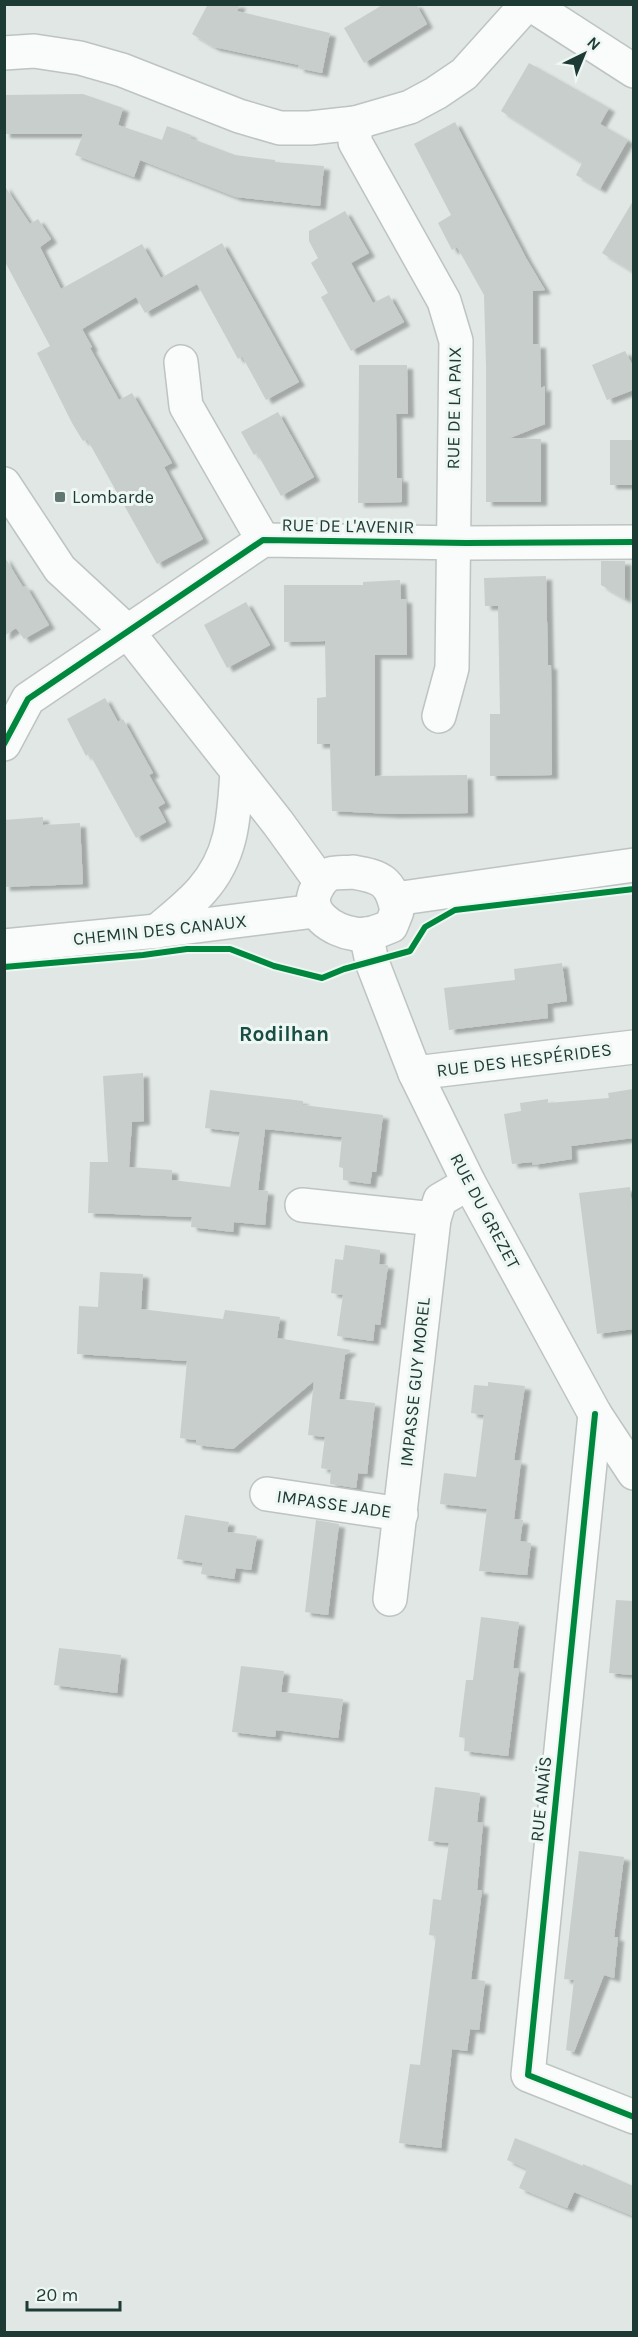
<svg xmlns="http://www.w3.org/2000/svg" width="638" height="2337" viewBox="0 0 638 2337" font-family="Karla,sans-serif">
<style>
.building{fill:#c8cecc;filter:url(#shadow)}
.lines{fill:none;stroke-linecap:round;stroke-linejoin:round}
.minor-casing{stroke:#bdc4c1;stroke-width:36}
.minor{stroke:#fafbfb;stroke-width:33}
.cycleway-casing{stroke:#eef7f3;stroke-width:10}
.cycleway{stroke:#00873e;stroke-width:6}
.poi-dot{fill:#627772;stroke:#eef7f3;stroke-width:2}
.labels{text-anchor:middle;stroke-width:6;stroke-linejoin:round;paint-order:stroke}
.street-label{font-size:18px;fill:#1e3a34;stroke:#eef7f3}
.poi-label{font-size:18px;fill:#1e3a34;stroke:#eef7f3;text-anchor:start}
.quarter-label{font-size:21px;font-weight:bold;fill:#194d43;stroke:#eef7f3}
</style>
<defs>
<filter id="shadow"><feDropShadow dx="6" dy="4" stdDeviation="1.5" flood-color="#0004"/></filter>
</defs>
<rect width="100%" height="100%" fill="#e0e7e4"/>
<g class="building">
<polygon points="208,4 240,4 237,11 330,33 322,73 298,68 299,65 214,47 192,34"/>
<polygon points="384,4 416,4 427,24 364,63 344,28"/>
<polygon points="529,63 609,108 600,124 628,140 600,189 576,175 582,163 501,111"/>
<polygon points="83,94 123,108 118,125 162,140 167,126 191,135 190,138 235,155 275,160 275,162 324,166 320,206 236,197 140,160 134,177 75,155 83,134 4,134 4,95"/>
<polygon points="455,122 526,258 545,290 533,291 533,344 540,344 541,388 545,386 545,424 510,438 541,439 541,502 486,502 486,365 484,295 457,247 452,250 438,223 451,215 414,144"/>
<polygon points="4,185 30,224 38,219 51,239 40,247 61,289 142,244 161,278 222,243 299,382 266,400 242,356 238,359 197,284 145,313 136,297 82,329 92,347 90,348 119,400 132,393 172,463 164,467 203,539 157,564 87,439 83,441 72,423 37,353 50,346 4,260"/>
<polygon points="633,201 633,272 602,253"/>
<polygon points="345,211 369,253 351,263 373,303 389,295 404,322 351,351 321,297 328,293 311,263 318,258 309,241 309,231"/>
<polygon points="625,351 633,366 633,390 607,400 592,365"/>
<polygon points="359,365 407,365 408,414 396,414 397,478 402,478 402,502 358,503"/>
<polygon points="278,412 314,477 281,496 257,453 254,455 241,432"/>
<rect x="610" y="440" width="23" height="45"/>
<polygon points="4,556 23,587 26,586 49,625 24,639 16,628 4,636"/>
<polygon points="601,561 625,561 625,599 601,585"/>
<polygon points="546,576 548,665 551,665 552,775 490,776 490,714 500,714 498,606 485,606 484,578"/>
<polygon points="400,580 401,599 406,599 407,655 375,655 375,776 467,775 468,813 393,814 332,811 330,744 317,744 317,698 326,697 325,641 284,642 284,585 363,585 363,582"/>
<polygon points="246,602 270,645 227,668 204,625"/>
<polygon points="105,698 118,722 123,719 153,773 149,775 165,803 158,807 166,822 136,838 89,753 86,756 67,719"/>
<polygon points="43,817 43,825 80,823 83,884 4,887 4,820"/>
<polygon points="562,963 567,1001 547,1004 548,1018 449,1030 444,988 515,980 514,969"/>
<polygon points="143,1073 144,1121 132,1122 129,1167 172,1170 172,1180 230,1187 240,1132 205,1128 210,1090 303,1101 303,1105 383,1115 376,1172 372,1172 370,1184 343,1180 343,1168 339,1167 342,1137 265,1129 258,1190 268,1191 265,1225 234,1222 233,1232 191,1227 192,1217 88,1213 90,1162 108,1162 103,1076"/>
<polygon points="633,1089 633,1138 571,1146 572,1159 533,1165 532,1162 512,1164 504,1114 521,1111 520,1103 548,1099 548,1103 609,1098 608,1093"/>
<polygon points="630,1187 633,1219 633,1329 597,1334 579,1193"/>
<polygon points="345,1245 380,1250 379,1264 388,1265 380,1325 375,1324 373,1341 337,1336 343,1295 331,1293 335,1259 343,1260"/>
<polygon points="100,1272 143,1274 141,1309 223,1319 225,1310 280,1317 277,1338 351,1350 345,1355 339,1399 375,1403 367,1474 358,1473 356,1488 330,1484 331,1470 321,1468 325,1437 308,1435 314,1381 233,1449 196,1445 196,1440 180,1438 187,1361 77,1354 79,1306 98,1307"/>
<polygon points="488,1382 525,1386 514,1460 521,1461 514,1519 523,1520 520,1541 531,1543 527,1575 479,1571 487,1509 440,1504 444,1473 476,1477 484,1415 471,1413 474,1385 488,1386"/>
<polygon points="185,1515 229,1522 227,1532 257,1536 251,1570 236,1568 234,1579 201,1574 203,1563 177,1559"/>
<polygon points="316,1520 339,1524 328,1615 305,1612"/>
<polygon points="616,1600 633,1601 633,1675 609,1673"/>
<polygon points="481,1617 519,1622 513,1668 519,1669 508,1756 464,1751 465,1738 459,1737 466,1680 473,1680"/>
<polygon points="59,1648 121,1655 117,1693 54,1685"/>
<polygon points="241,1666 284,1671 281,1692 343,1699 338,1738 276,1730 275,1737 232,1732"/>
<polygon points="435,1787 480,1793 477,1822 483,1823 477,1890 482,1890 471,1979 485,1981 479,2030 470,2029 467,2051 452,2049 441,2148 399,2143 410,2064 420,2065 436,1936 429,1935 433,1899 441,1900 449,1843 428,1841"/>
<polygon points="579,1851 624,1857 614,1937 618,1937 614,1978 604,1975 574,2052 566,2050 574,1980 564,1979"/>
<polygon points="515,2138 583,2166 583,2164 633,2186 633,2216 574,2192 567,2208 519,2188 527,2169 507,2160"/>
</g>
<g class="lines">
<defs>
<g id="minor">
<polyline points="530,4 634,71"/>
<polyline points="4,53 34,51 80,58 122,70 239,116 280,128 310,128 355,123 410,107 436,93 464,74 527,4"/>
<polyline points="355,123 355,142 444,301 456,341 452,668 439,716"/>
<polyline points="181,362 186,406 263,540"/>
<polyline points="4,484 60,569 127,631 278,823 320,881"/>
<polyline points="4,744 28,699 263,540 466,543 634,542"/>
<path d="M353 872C382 877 391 881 397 911L391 926C379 931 368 936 355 934 333 931 303 912 317 888 320 882 324 877 330 874 337 872 346 873 353 872Z"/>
<polyline points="395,899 634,865"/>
<path d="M157 931C172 918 189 905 202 890 233 855 234 816 237 771"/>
<polyline points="366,934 372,962 415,1073 469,1183 595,1414 634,1473"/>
<polyline points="4,946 157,931 315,911"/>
<polyline points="415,1073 634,1047"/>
<polyline points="302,1205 434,1219"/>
<polyline points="595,1414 528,2075 634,2117"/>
<polyline points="267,1494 401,1514"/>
<polyline points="390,1599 434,1219 440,1200 469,1183"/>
</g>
</defs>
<use href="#minor" class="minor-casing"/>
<use href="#minor" class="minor"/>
<defs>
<g id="cycleway">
<polyline points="4,744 28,699 263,540 466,543 634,542"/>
<polyline points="4,967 143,955 187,949 230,949 274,966 322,978 344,969 410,951 425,927 455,910 634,889"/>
<polyline points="595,1414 528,2075 634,2117"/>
</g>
</defs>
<use href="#cycleway" class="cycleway-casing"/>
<use href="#cycleway" class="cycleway"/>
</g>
<rect class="poi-dot" x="54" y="491" width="12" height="12" rx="3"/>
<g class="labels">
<g class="street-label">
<text transform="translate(454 408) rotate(-89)" y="6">RUE DE LA PAIX</text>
<text transform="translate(348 526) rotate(1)" y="6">RUE DE L'AVENIR</text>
<text transform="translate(160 930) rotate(-6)" y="6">CHEMIN DES CANAUX</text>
<text transform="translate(524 1060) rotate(-7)" y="6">RUE DES HESPÉRIDES</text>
<text transform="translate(485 1211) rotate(62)" y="6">RUE DU GREZET</text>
<text transform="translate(415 1382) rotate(-84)" y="6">IMPASSE GUY MOREL</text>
<text transform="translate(334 1504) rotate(8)" y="6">IMPASSE JADE</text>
<text transform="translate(541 1799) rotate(-84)" y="6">RUE ANAÏS</text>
</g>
<g class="poi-label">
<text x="72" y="503">Lombarde</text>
</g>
<g class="quarter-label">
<text x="284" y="1041">Rodilhan</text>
</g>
</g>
<rect width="638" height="2337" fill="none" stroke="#1e3a34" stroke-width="12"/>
<g transform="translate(584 54) rotate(43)" stroke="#eef7f3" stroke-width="4.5" paint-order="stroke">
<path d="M0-4.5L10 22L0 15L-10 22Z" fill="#1e3a34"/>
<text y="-9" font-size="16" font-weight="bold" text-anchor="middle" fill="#1e3a34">N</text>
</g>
<path d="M27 2301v9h93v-9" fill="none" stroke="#1e3a34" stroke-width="3"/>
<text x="36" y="2301" font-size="18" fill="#1e3a34" stroke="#eef7f3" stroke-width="4.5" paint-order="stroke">20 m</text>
</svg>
